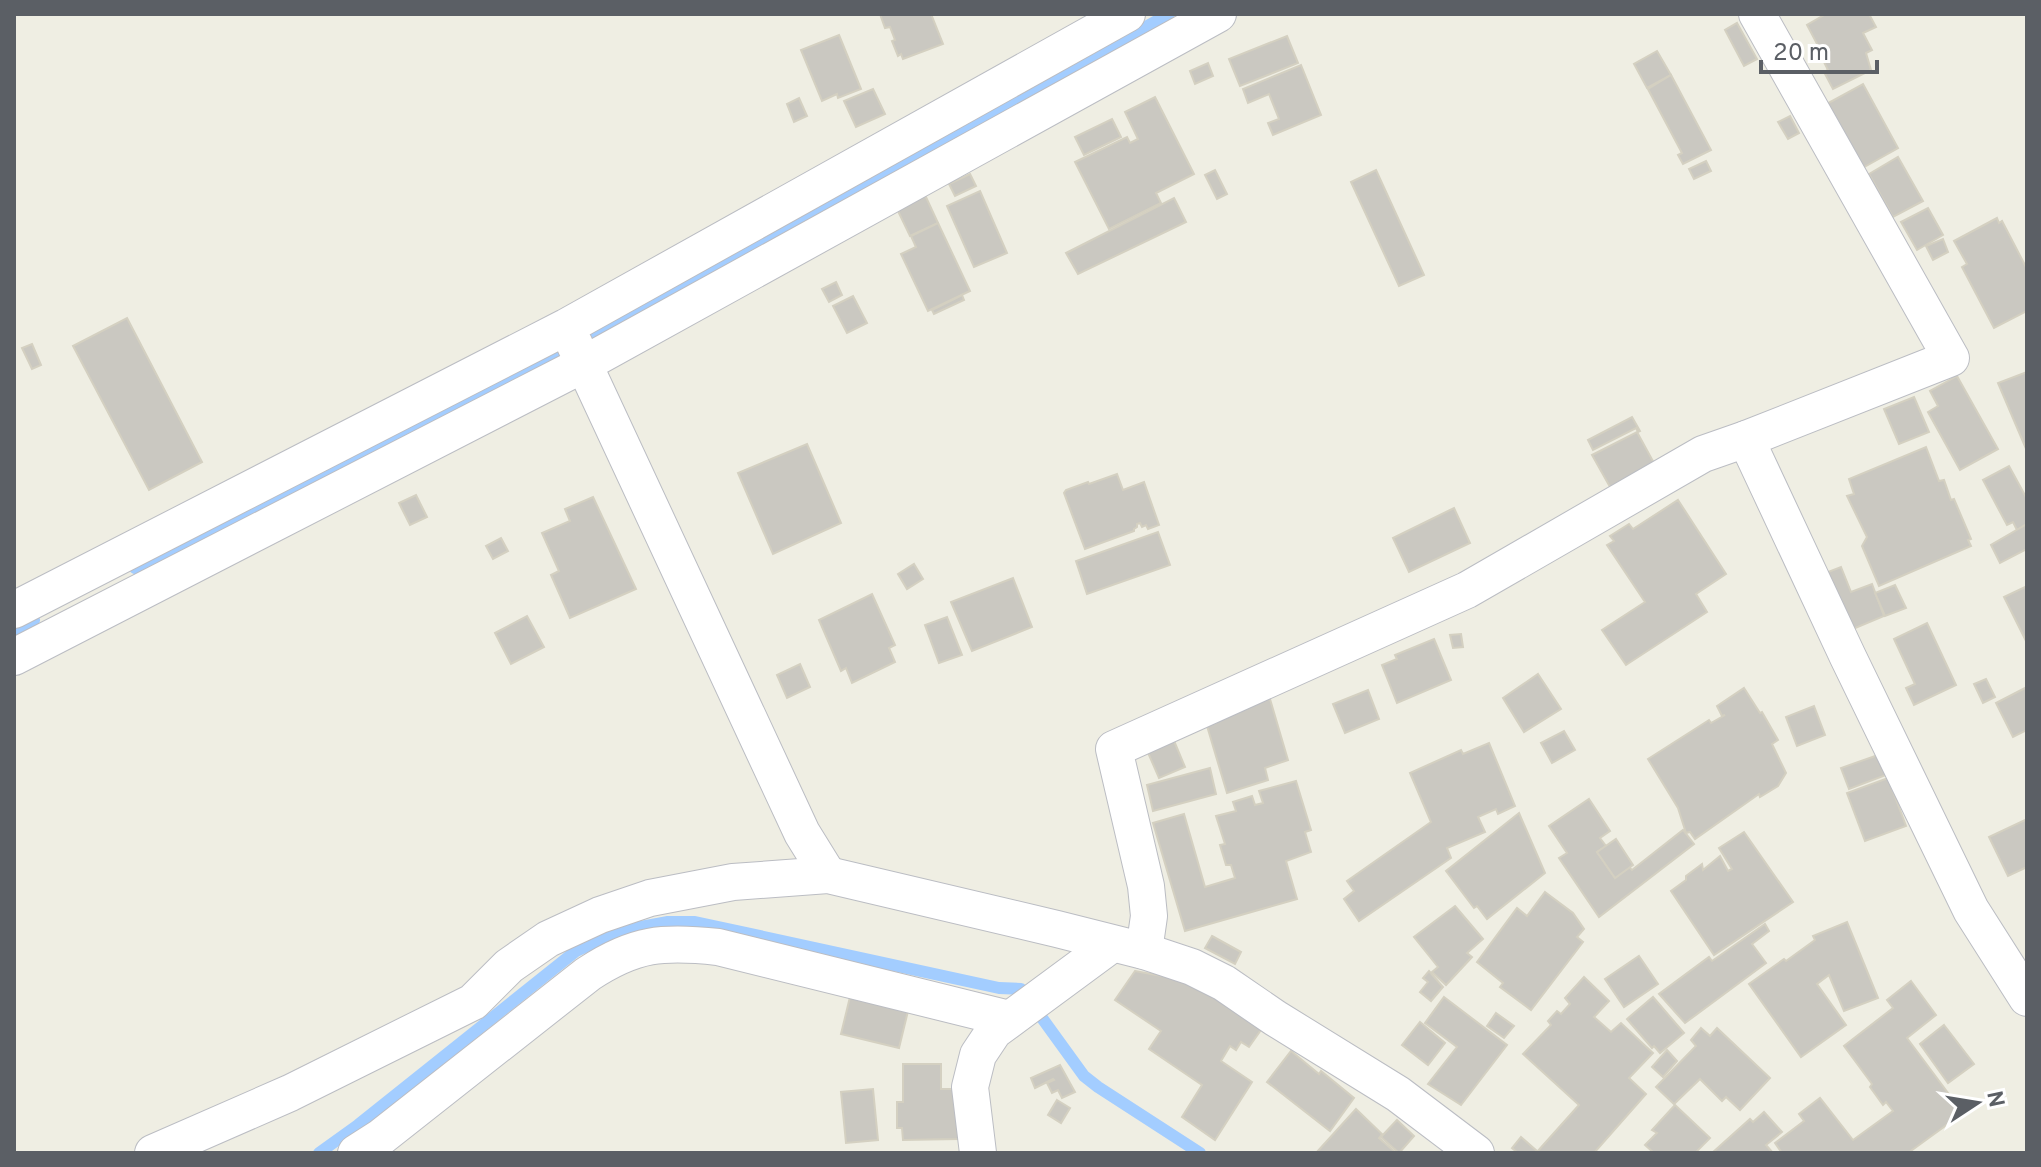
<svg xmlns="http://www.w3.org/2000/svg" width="2041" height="1167" viewBox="0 0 2041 1167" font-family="Overpass,sans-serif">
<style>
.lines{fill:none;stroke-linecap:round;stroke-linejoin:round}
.stream{stroke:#a3cdff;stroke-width:12}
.building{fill:#cac8c1;stroke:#d4d0c1;stroke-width:2}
.street-casing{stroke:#bbbdc3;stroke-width:38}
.street{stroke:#fff;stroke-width:36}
</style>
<rect width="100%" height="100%" fill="#efeee3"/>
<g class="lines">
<g class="stream">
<polyline points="135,568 600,333 1169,14"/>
<polyline points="14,630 34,620"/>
<polyline points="319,1153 358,1125 576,951 619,931 668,922 695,922 999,988 1021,989 1084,1076 1098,1087 1200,1153"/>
</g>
</g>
<g class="building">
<polygon points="880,14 931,14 943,44 903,59 901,54 898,56 892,41 895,40 890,27 885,28"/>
<polygon points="1826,14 1869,14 1876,27 1863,33 1872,50 1866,53 1871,70 1833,89 1824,72 1828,70 1822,58 1824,57 1807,25"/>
<polygon points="1737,23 1757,59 1744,66 1725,30"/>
<polygon points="839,35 861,89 838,98 837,94 822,101 801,50"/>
<polygon points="1287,36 1298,63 1240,86 1229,59"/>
<polygon points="1657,51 1671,75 1647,88 1634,64"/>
<polygon points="1208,63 1213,76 1195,84 1190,71"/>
<polygon points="1301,65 1321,115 1273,135 1268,123 1279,119 1269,94 1248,103 1243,89"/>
<polygon points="1671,75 1711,150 1683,164 1678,155 1682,153 1648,89"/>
<polygon points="1863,84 1898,148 1859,170 1823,106"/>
<polygon points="873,89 885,114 856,127 844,101"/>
<polygon points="1155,97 1194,174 1156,193 1161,203 1109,229 1075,162 1127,137 1130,143 1138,139 1125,112"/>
<polygon points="799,98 807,116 794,122 787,104"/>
<polygon points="1790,116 1799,133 1788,139 1778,122"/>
<polygon points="1112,119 1121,137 1084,155 1075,137"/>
<polygon points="1898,157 1923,201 1893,217 1869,174"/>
<polygon points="1706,161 1711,171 1694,179 1689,169"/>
<polygon points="1215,170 1227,194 1217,199 1205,175"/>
<polygon points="1376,170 1424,275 1399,286 1351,182"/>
<polygon points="970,174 976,186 955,196 949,184"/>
<polygon points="980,191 1007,253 974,267 947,206"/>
<polygon points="925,195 938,223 910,236 897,209"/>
<polygon points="1174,198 1186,222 1078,274 1066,253"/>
<polygon points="1928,208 1943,235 1917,250 1901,222"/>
<polygon points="1997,218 1999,223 2002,221 2027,269 2027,311 1994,328 1962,267 1967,264 1954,241"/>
<polygon points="938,223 970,291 928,311 901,254 916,247 911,236"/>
<polygon points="1943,239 1948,252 1933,260 1926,246"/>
<polygon points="836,282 842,295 829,302 822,289"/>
<polygon points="962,295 964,300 934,314 932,310"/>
<polygon points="853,296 867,323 847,333 833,306"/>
<polygon points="127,318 202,462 149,490 73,346"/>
<polygon points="32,344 41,365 32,369 22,348"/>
<polygon points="2027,372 2027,451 1998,383"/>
<polygon points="1957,376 1998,449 1960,470 1928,412 1938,406 1930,391"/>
<polygon points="1914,397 1929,432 1899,444 1884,409"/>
<polygon points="1632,417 1640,431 1638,432 1636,428 1593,450 1588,440"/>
<polygon points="1637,432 1654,463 1610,487 1592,455"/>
<polygon points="807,444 841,523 773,554 738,473"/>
<polygon points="1926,447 1939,481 1944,480 1951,500 1954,499 1971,539 1968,540 1971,546 1879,586 1862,546 1867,537 1847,496 1854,494 1849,479"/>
<polygon points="2009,466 2027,499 2027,524 2017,530 2013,522 2007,525 1983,480"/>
<polygon points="1117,474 1123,490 1144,482 1159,525 1148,529 1146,525 1142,527 1140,523 1137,524 1137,527 1134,529 1134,531 1085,549 1064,493 1066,490 1088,482 1089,484"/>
<polygon points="416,495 427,517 410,525 399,503"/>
<polygon points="593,497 636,589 570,618 551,575 559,571 542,533 570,521 565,509"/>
<polygon points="1678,500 1726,574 1696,594 1707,612 1626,665 1602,630 1645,602 1607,545 1614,541 1610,536 1629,524 1633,529"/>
<polygon points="1454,508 1470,543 1409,572 1393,538"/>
<polygon points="2027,524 2027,549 2000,563 1991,545"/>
<polygon points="1158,532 1170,565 1087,594 1076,561"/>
<polygon points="501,538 508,551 493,559 486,546"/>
<polygon points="914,564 923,579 907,589 898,574"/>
<polygon points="1841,567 1851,592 1872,584 1884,616 1853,629 1828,572"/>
<polygon points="1013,578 1032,627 972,651 951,602"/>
<polygon points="1895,585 1906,608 1885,616 1875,593"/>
<polygon points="2027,586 2027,643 2004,597"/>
<polygon points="872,594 895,645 889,648 895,662 852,683 846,668 841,671 819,620"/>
<polygon points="527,616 544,647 511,664 495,633"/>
<polygon points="947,617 962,655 939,663 925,625"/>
<polygon points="1927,623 1956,685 1914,705 1906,688 1915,684 1894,639"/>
<polygon points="1461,634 1463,647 1453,648 1450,635"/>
<polygon points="1434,639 1451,680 1397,703 1382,665 1397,659 1395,655"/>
<polygon points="800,664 810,687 787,698 777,675"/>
<polygon points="1538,674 1561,709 1524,732 1503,698"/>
<polygon points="1986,679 1995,697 1983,703 1974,684"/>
<polygon points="2027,687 2027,730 2013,737 1996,703"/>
<polygon points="1744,688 1760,713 1762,712 1778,740 1772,744 1786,773 1778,786 1760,797 1759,794 1695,839 1690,832 1686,833 1678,808 1648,759 1709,720 1711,723 1725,715 1722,716 1717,706"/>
<polygon points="1368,690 1379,719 1345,733 1333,704"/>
<polygon points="1270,699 1288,760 1265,768 1268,780 1227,793 1207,726 1216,723 1215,717"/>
<polygon points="1814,706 1825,735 1797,746 1786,717"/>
<polygon points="1564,731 1575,750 1552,763 1541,743"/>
<polygon points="1172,736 1185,767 1159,778 1146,748"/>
<polygon points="1489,743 1515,806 1498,814 1496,809 1478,817 1485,832 1447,848 1451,858 1359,921 1344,899 1354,891 1347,881 1431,822 1410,773 1461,750 1463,754"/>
<polygon points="1878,755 1886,775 1849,789 1841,768"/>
<polygon points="1210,768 1216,794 1153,811 1147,785"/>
<polygon points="1888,778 1906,826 1865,841 1847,793"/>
<polygon points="1296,781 1311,830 1305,832 1311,852 1286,861 1297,899 1185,931 1153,823 1184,814 1205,887 1235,878 1231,865 1226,865 1220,845 1225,844 1216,816 1236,811 1233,802 1252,796 1255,805 1263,803 1259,791"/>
<polygon points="1589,799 1610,831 1600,838 1606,846 1597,852 1615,878 1629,867 1632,870 1683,830 1694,844 1599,917 1559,858 1567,853 1549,826"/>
<polygon points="1519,813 1545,873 1487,919 1477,906 1474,908 1446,871"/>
<polygon points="2027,819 2027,867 2008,876 1989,837"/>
<polygon points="1744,832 1793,902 1714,955 1671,891 1686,880 1686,876 1702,864 1703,870 1720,856 1728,871 1732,869 1719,848"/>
<polygon points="1616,839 1633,865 1615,878 1597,852"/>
<polygon points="1545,892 1573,913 1584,929 1577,937 1583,942 1531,1010 1500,987 1503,983 1477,962 1517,908 1527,916"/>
<polygon points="1455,906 1483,939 1467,953 1472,957 1446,985 1432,972 1438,967 1414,937"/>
<polygon points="1847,922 1878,998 1844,1011 1829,975 1817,984 1846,1025 1801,1057 1749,984 1784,959 1786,961 1815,940 1813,936"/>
<polygon points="1765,924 1769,931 1752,944 1766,963 1685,1023 1659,994 1709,957 1712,961"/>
<polygon points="1212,936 1241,952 1235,964 1205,948"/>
<polygon points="1639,956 1658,984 1624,1007 1605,979"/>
<polygon points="1135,971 1194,982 1263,1027 1249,1047 1241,1042 1236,1050 1230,1046 1221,1061 1252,1082 1215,1140 1182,1117 1202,1085 1149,1049 1161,1031 1115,1000"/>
<polygon points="1429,971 1443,987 1431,1001 1420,992 1428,982 1423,978"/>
<polygon points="1584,977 1609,1001 1594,1017 1611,1032 1621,1023 1653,1053 1629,1078 1646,1094 1594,1153 1536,1153 1579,1105 1523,1054 1551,1025 1548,1021 1557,1011 1561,1014 1570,1004 1565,998"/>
<polygon points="1911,981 1936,1015 1907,1038 1963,1113 1908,1153 1782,1153 1775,1143 1804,1121 1799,1114 1820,1098 1853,1140 1893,1111 1886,1102 1883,1105 1870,1087 1872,1084 1844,1046 1893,1008 1887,1000"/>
<polygon points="850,997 908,1011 899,1048 841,1034"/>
<polygon points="1444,997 1507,1045 1461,1105 1428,1084 1457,1047 1425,1023"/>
<polygon points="1653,997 1684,1033 1660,1053 1654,1046 1652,1048 1627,1019"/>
<polygon points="1496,1013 1514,1026 1504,1038 1487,1026"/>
<polygon points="1420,1022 1445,1043 1428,1065 1402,1045"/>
<polygon points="1944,1025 1974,1064 1948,1083 1920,1044"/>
<polygon points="1701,1028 1710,1036 1717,1028 1770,1078 1740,1110 1726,1097 1722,1101 1700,1079 1674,1104 1656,1087 1696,1046 1691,1040"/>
<polygon points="1667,1050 1677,1061 1663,1077 1652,1067"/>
<polygon points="1291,1051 1319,1074 1321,1071 1354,1098 1330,1131 1267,1082"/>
<polygon points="903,1064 941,1064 941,1089 957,1089 958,1139 903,1140 902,1128 897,1128 897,1102 903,1102"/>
<polygon points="1060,1065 1075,1092 1062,1098 1058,1090 1052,1093 1047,1083 1054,1080 1053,1079 1035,1088 1031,1078"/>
<polygon points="873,1089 878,1140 846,1143 841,1092"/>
<polygon points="1057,1100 1070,1108 1061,1123 1048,1115"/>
<polygon points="1675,1105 1710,1138 1695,1153 1654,1153 1645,1145 1657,1133 1652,1130"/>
<polygon points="1356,1109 1382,1134 1379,1138 1395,1152 1394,1153 1316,1153"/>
<polygon points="1764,1112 1782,1132 1766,1145 1773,1153 1712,1153 1750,1119 1753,1122"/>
<polygon points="1397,1120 1414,1136 1399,1153 1381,1137"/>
<polygon points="1521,1137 1537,1151 1536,1153 1518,1153 1512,1148"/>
</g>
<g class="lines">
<defs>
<g id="street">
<polyline points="574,343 802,833 828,875"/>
<polyline points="1746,439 1848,657 1971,910 2027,998"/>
<polyline points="14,610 566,327 1127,14"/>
<polyline points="14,657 584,364 1218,14"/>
<polyline points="1144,951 1149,916 1146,886 1114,749 1467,590 1703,454 1746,439 1951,358 1757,14"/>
<polyline points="153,1153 290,1093 473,1002 509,966 548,939 600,915 650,898 733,882 828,875 1057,929 1144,951 1192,967 1224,983 1275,1018 1398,1094 1476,1153"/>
<path d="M356 1153 381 1137 588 974C635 943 663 941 718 947L1009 1019"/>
<polyline points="978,1153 970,1087 978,1055 994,1031 1112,944"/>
</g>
</defs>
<use href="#street" class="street-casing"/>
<use href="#street" class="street"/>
</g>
<rect width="2041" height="1167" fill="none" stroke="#5b5f65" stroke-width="32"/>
<g transform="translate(1977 1103) rotate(78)" stroke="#ffffff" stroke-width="6" paint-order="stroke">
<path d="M0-6L14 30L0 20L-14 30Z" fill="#5b5f65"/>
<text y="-12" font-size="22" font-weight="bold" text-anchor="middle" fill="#5b5f65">N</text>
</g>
<path d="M1761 60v12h116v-12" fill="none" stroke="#5b5f65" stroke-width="4"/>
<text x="1773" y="60" font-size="24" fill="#5b5f65" stroke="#ffffff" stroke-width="6" paint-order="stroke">20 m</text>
</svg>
